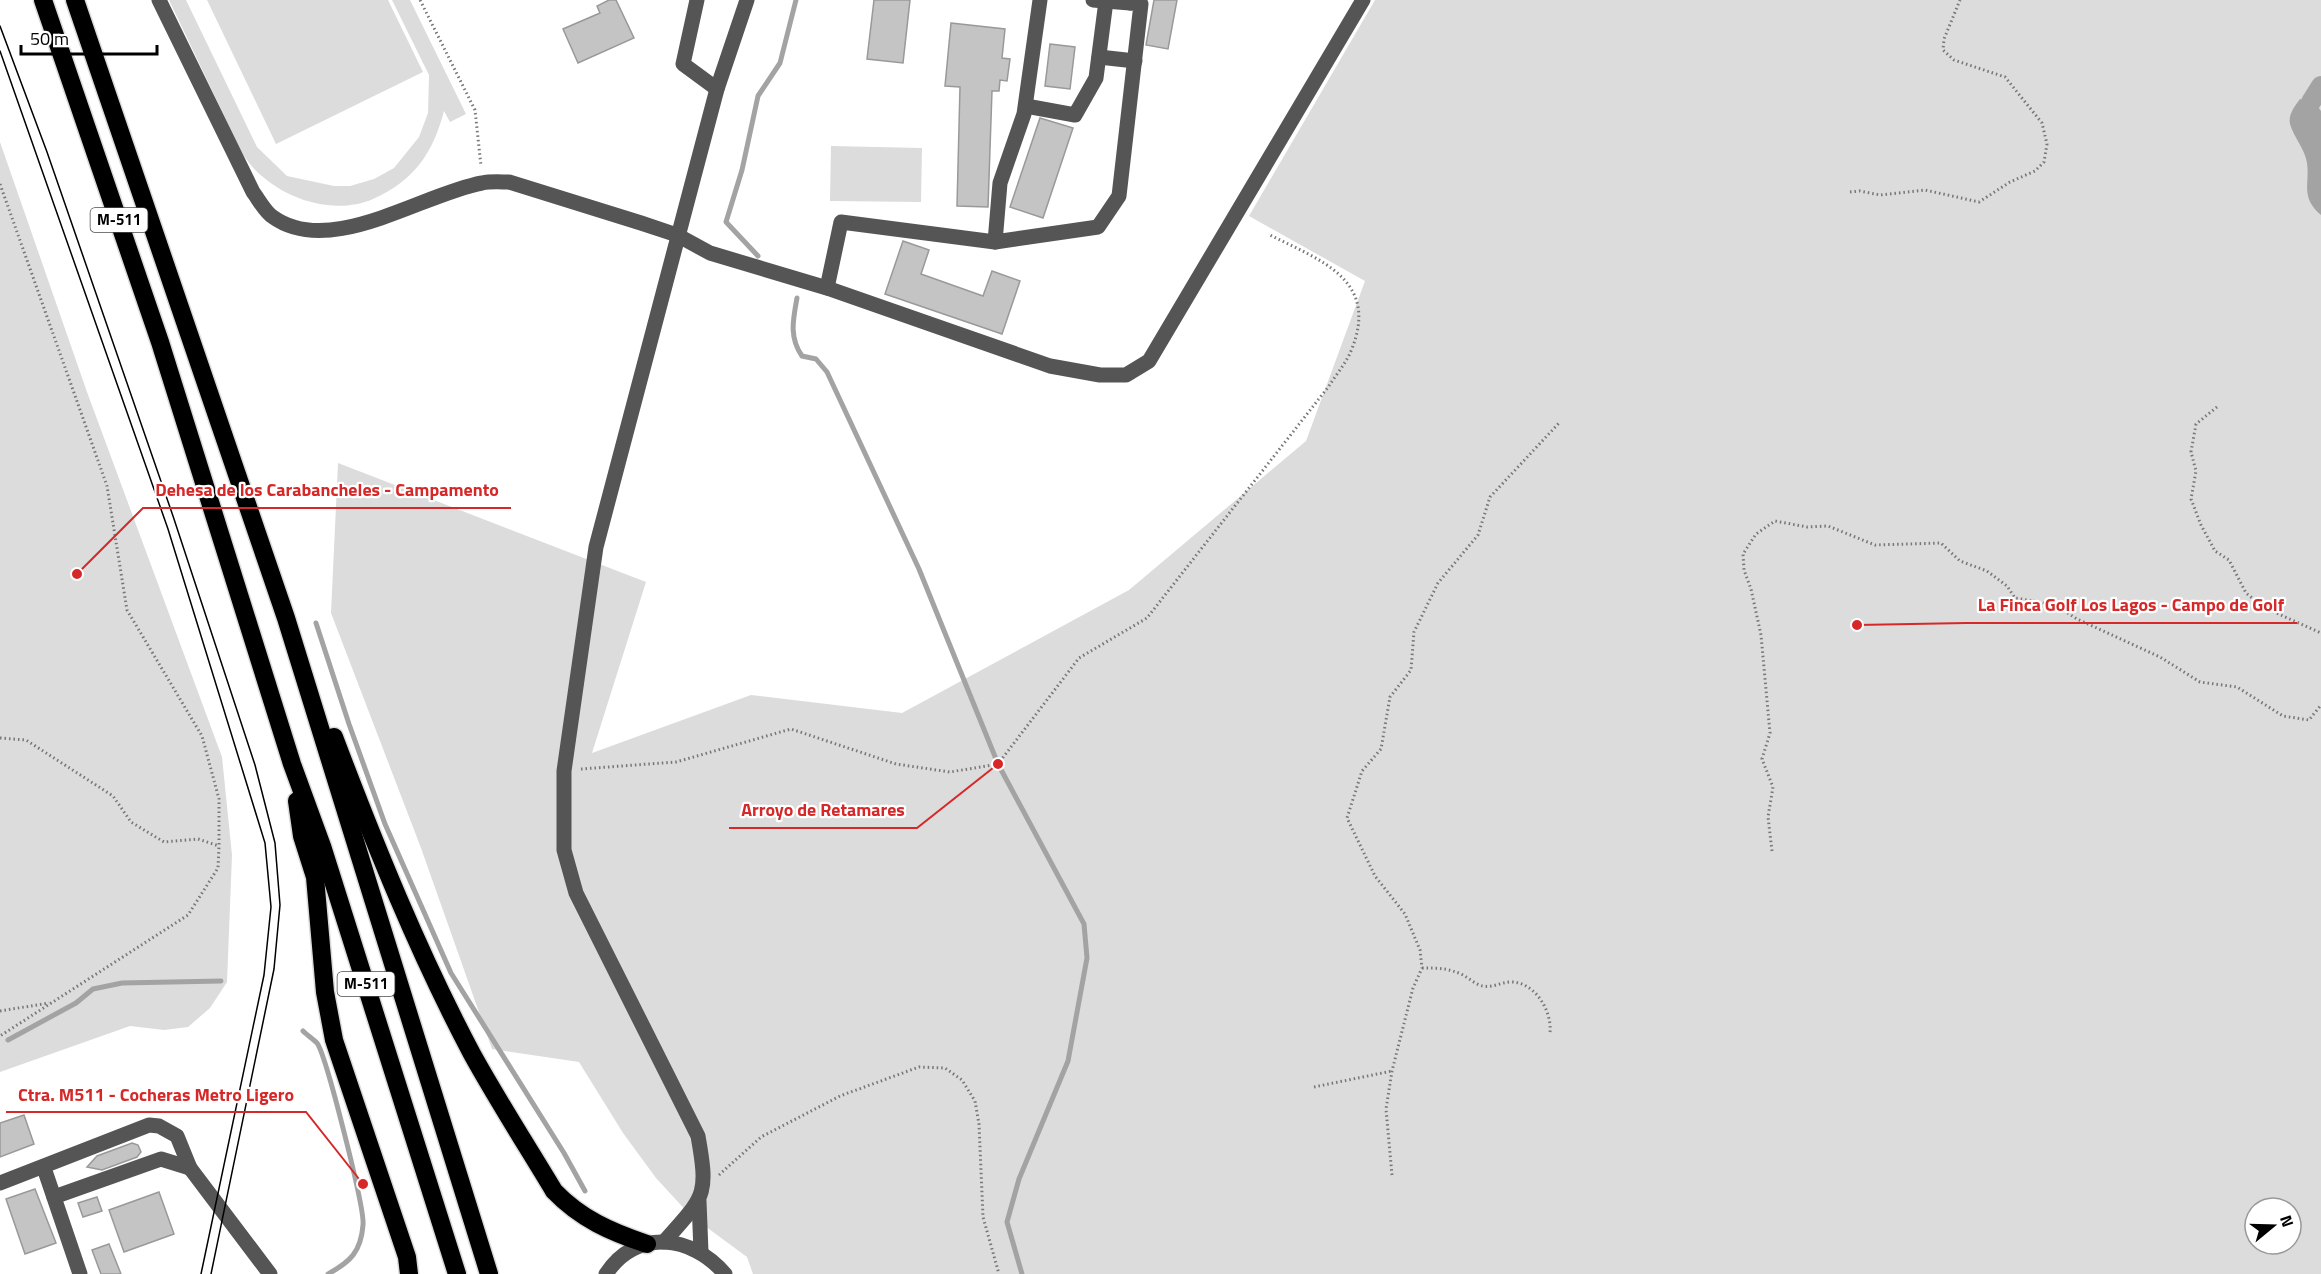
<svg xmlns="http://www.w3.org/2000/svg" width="2321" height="1274" viewBox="0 0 2321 1274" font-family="'Titillium Web',sans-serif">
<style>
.green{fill:#dcdcdc;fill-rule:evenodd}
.water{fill:#a3a3a3}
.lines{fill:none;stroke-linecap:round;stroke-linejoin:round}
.stream{stroke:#a3a3a3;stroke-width:5}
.canal{stroke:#a3a3a3;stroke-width:20}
.building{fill:#c4c4c4;stroke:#999;stroke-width:1.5}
.highway-casing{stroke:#dbdbdb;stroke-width:21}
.path{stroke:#777;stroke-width:3;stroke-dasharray:1.5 3;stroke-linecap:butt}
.minor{stroke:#555;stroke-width:15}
.highway{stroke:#000;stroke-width:18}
.tram{stroke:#000;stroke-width:1.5}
.labels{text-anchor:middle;stroke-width:4.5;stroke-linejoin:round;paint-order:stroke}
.shield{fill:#fff;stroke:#4c4c4c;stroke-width:1.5}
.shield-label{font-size:15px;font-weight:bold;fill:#000}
.leader{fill:none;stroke:#d62828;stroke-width:2}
.callout-dot{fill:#d62828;stroke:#fff;stroke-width:2}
.callout-label{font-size:18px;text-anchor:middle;font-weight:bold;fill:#d62828;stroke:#fff;stroke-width:4.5;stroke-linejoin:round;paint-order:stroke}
</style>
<rect width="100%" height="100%" fill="#fff"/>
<g class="green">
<path d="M169 0H186L257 147 287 176 334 186H350L374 179 394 168 419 137 428 113 429 75 392 0H410L466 114 450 122 444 111C433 153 414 181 373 199 329 218 270 195 244 156 235 141 228 123 220 107 203 71 186 36 169 0Z"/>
<polygon points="207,0 388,0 423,72 276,144"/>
<path d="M1375 0H2321V1274H753L747 1257 690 1215 656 1178 623 1133 579 1062 492 1049 421 848 331 613 338 463 646 582 592 753 751 695 902 713 1129 590 1306 441 1365 281 1249 216ZM2255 1208H2291V1244H2255Z"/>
<polygon points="0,142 87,392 222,757 232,855 227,982 210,1008 188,1027 164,1030 130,1026 0,1072"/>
<polygon points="831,146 922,148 921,202 830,201"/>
</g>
<path class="water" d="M2300 99 2315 103 2321 111V215C2300 197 2310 184 2307 163 2305 149 2294 138 2290 124 2288 115 2294 107 2300 99Z"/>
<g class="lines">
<g class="stream">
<polyline points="758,256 726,222 742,170 758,96 780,63 796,0"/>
<path d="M797 298C793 320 789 337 802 356L816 359 827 372 919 569 998 764 1084 924 1087 958 1068 1061 1019 1179 1007 1222 1022 1274"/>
<polyline points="316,623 349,724 385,824 451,973 564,1153 585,1191"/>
<path d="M303 1031C307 1035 313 1039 317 1043 326 1055 365 1209 363 1225 361 1252 350 1262 328 1274"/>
<polyline points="8,1040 76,1003 93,989 122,983 221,981"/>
</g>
<polyline class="canal" points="2311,102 2321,86"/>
</g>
<g class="building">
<polygon points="609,0 616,0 634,38 578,63 563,29 600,13 597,6"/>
<polygon points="874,0 910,0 903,63 867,59"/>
<polygon points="1154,0 1177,0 1168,49 1146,45"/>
<polygon points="951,23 1005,29 1002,58 1010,59 1007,81 1000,80 999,91 992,91 988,207 957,206 960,87 945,86"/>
<polygon points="1050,44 1075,47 1070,89 1045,86"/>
<polygon points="1040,118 1073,128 1043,218 1010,207"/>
<polygon points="903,241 929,250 921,274 983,296 992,271 1020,281 1002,334 885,294"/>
<polygon points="24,1115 34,1144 0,1157 0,1123"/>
<polygon points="132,1143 138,1145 141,1152 137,1157 102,1170 87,1167 97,1156"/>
<polygon points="35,1189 56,1243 25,1254 6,1199"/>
<polygon points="159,1192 174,1234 124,1252 109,1210"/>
<polygon points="97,1197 102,1211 83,1217 78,1203"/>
<polygon points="109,1244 121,1274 101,1274 92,1250"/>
</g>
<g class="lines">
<defs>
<g id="highway">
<polyline points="43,0 160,342 292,764 322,846 457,1274"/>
<polyline points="75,0 286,618 489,1274"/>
<path d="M334 737C375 845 418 952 472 1054 498 1101 527 1146 554 1191 581 1219 611 1232 647 1244"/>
<polyline points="297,801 302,836 315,877 325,992 334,1040 407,1257 409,1274"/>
</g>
</defs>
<use href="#highway" class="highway-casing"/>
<g class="path">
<polyline points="420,0 475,110 481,166"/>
<polyline points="0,184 107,486 127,610 202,736 219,799 219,847 218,868 188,915 0,1036"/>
<polyline points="1850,192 1860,191 1880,195 1925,190 1979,202 2010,182 2035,171 2044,162 2047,144 2042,123 2005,77 1954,60 1943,50 1944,39 1960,0"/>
<polyline points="2217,407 2196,424 2191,452 2196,471 2191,499 2201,525 2215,551 2229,560 2246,593 2263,607 2321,633"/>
<polyline points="0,738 26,740 113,796 131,822 164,842 198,839 219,846"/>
<path d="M581 769 676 762 791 729 896 764 950 772 998 764 1079 658 1147 618 1329 386C1336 375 1346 363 1351 351 1381 279 1319 260 1268 234"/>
<polyline points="1772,851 1768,817 1773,787 1762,759 1770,733 1761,635 1751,589 1744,570 1743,554 1756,534 1775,521 1807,527 1828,526 1875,545 1941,543 1960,561 1987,571 2007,586 2015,598 2055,605 2077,619 2160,657 2200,682 2237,687 2283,716 2309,720 2321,705"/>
<path d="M1422 968C1437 968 1449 968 1463 975 1469 978 1476 985 1483 986 1493 988 1501 982 1511 982 1535 982 1552 1011 1550 1032"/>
<polyline points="0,1011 49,1003"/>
<polyline points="1314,1087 1392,1071"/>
<polyline points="719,1175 761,1137 840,1096 919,1067 945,1068 962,1080 975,1101 979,1124 983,1217 999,1274"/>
<polyline points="1392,1175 1386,1109 1392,1071 1413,988 1422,968 1420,950 1405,914 1375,876 1347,818 1362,771 1381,749 1390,697 1411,670 1414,632 1438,583 1478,535 1490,497 1559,423"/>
</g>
<g class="minor">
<path d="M159 0 253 192C259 200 265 212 273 217 330 258 422 194 482 183 491 181 501 182 509 182L641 223 677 235 710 253 827 288 1050 366 1100 375H1126L1149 361 1363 0"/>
<polyline points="697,0 683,64 717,89"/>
<polyline points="1040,0 1024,114 1000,183 995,242 1098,227 1119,196 1141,4 1130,3"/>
<polyline points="1093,0 1130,3 1130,0"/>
<polyline points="1099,57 1135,61"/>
<polyline points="1026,106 1075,115 1096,78 1106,1"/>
<polyline points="827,288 841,222 995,242"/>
<polyline points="44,1168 80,1274"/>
<polyline points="0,1183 149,1125 159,1126 177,1136 190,1168 270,1274"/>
<polyline points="54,1197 161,1159 190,1168"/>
<polyline points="699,1201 701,1252"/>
<path d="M664 1242C704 1196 709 1198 698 1136L576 893 564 850V771L596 547 717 89 747 0"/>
<path d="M606 1274C636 1228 692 1235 725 1274"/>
</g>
<use href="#highway" class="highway"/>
<g class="tram">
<polyline points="0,26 47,152 173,516 255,765 275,843 280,905 274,969 211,1274"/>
<polyline points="0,51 168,529 265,843 271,907 264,975 201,1274"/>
</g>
</g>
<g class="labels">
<g class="shield">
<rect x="90.5" y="208" width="57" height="24" rx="4.5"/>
<rect x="337.5" y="972" width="57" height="24" rx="4.5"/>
</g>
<g class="shield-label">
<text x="119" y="225">M-511</text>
<text x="366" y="989">M-511</text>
</g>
</g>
<path class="leader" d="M77 574L143 508H511M1857 625L1966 623H2297M998 764L917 828H729M363 1184L306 1112H6"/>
<g class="callout-dot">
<circle cx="77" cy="574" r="6"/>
<circle cx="1857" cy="625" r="6"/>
<circle cx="998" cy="764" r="6"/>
<circle cx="363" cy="1184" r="6"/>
</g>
<g class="callout-label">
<text x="327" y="496">Dehesa de los Carabancheles - Campamento</text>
<text x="2131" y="611">La Finca Golf Los Lagos - Campo de Golf</text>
<text x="823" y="816">Arroyo de Retamares</text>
<text x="156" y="1101">Ctra. M511 - Cocheras Metro Ligero</text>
</g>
<g transform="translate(2273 1226) rotate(71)"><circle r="28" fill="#ffffff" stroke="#999999" stroke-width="1.5"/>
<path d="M0-4.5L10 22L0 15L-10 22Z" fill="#000000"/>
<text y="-9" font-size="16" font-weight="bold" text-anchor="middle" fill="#000000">N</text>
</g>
<path d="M21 45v9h136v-9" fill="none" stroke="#000000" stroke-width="3"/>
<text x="30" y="45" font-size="18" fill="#000000" stroke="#ffffff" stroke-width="4.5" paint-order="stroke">50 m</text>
</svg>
